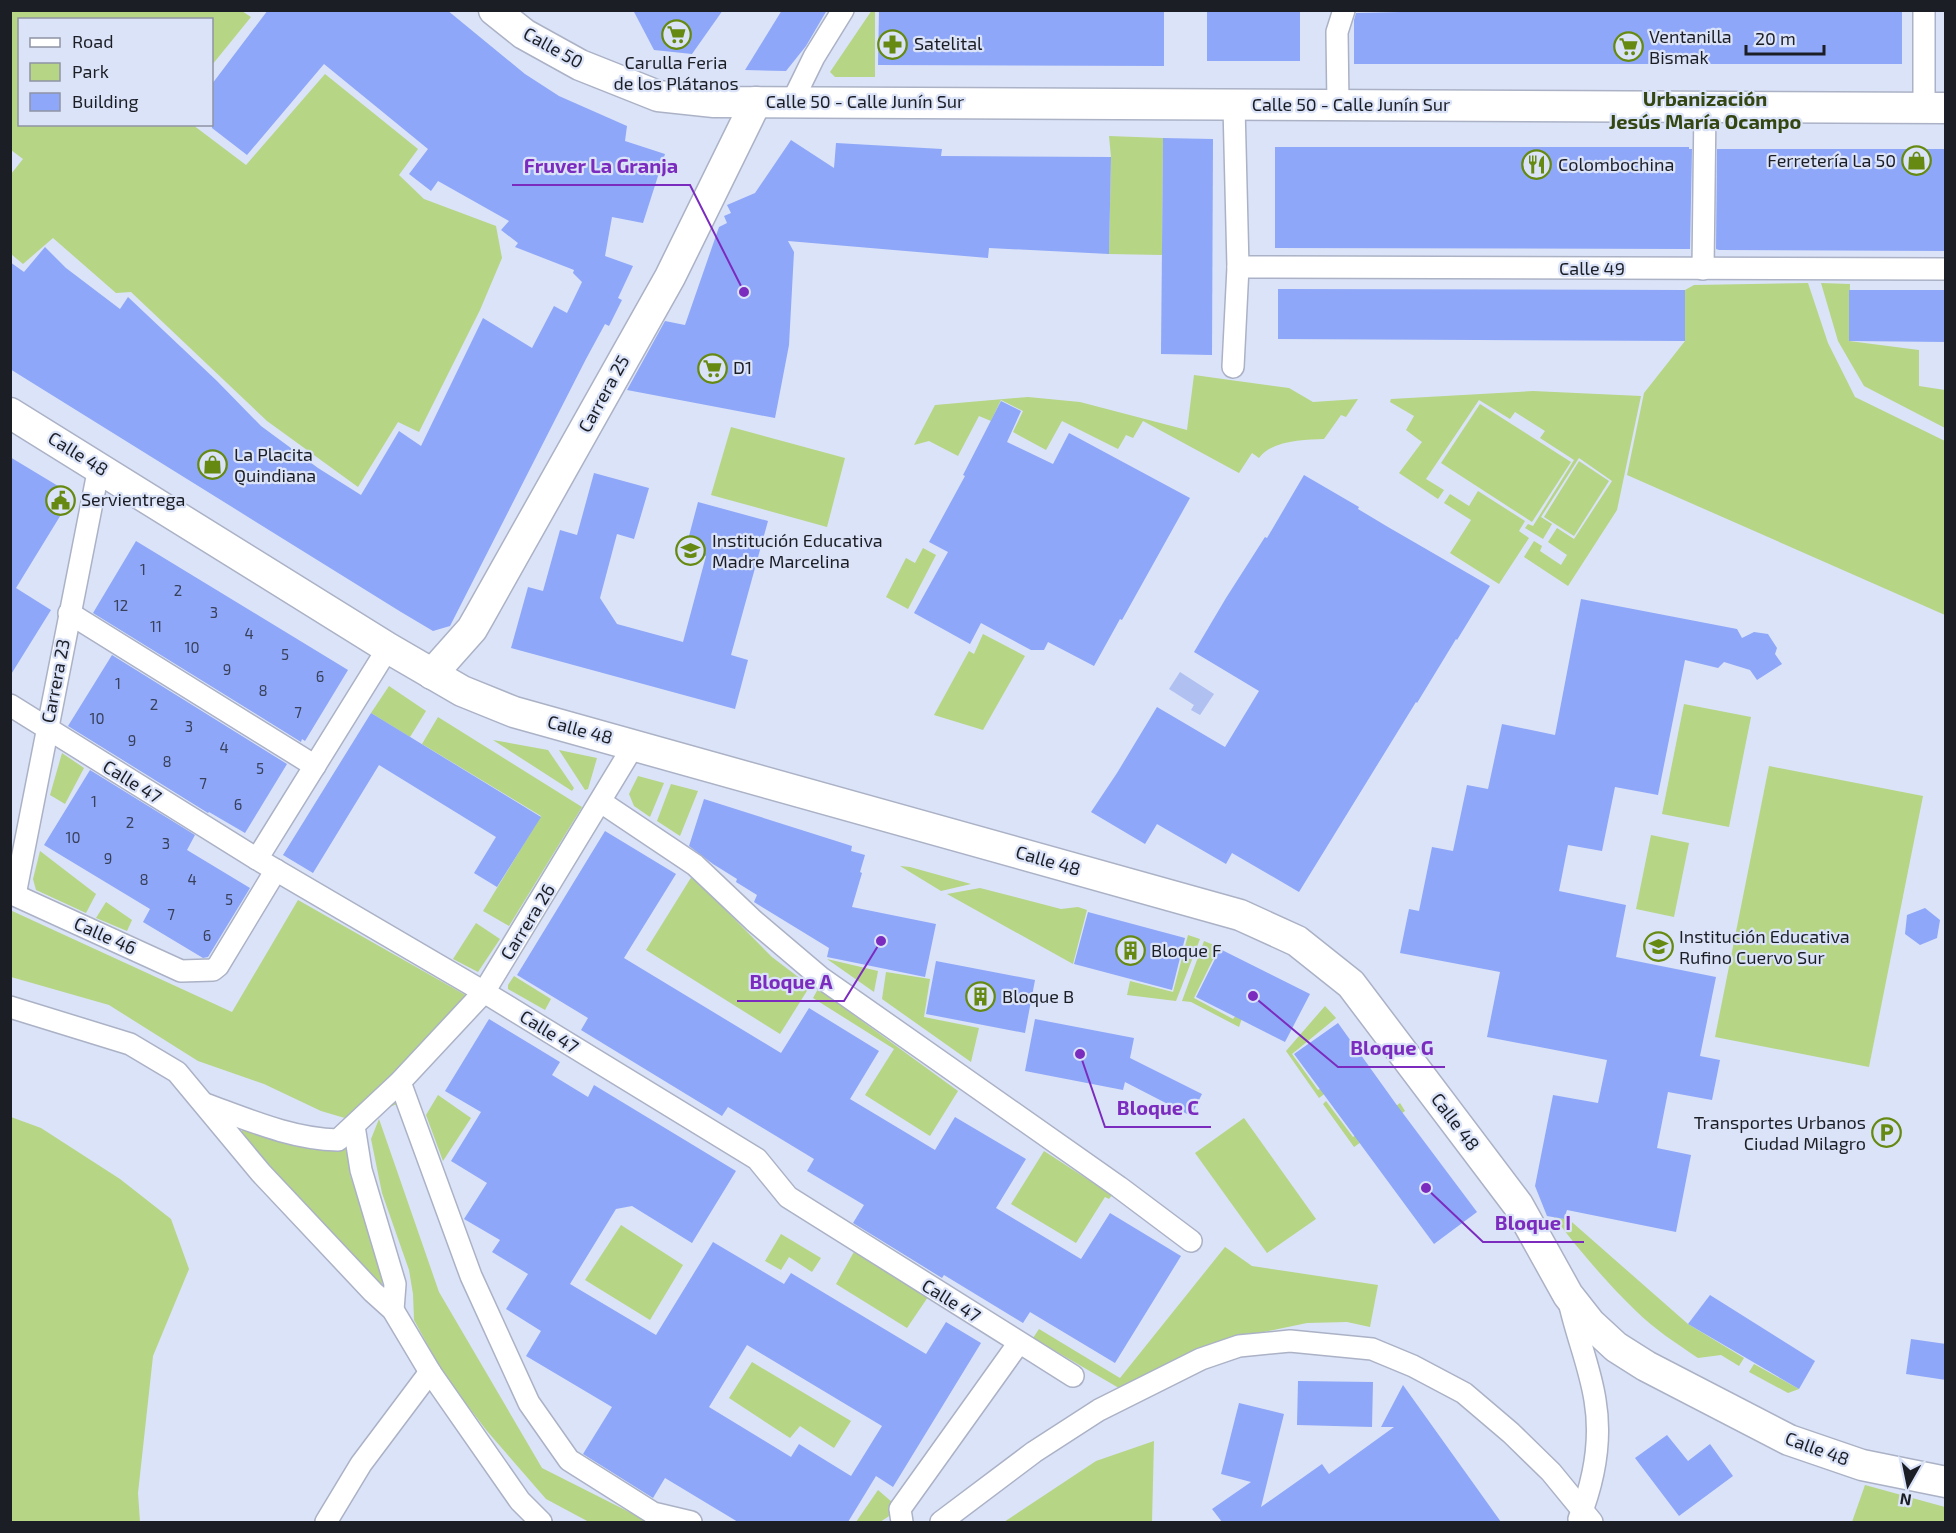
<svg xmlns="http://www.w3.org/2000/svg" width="1956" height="1533" viewBox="0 0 1956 1533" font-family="'Exo 2',sans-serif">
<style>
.green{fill:#b6d585}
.water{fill:#b0c0f1}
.building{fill:#8ea7f8;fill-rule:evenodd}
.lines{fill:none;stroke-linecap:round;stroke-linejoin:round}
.street-casing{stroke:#abb2c6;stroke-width:24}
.secondary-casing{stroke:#abb2c6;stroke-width:33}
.street{stroke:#fff;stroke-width:21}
.secondary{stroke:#fff;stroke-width:30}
.labels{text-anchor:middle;stroke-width:4.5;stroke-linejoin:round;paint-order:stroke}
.number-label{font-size:15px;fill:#38405a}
.poi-label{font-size:18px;fill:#1c1e26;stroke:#dbe3f8;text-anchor:start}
.street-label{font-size:18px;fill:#1c1e26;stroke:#dbe3f8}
.neighbourhood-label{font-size:20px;font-weight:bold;fill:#344611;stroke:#dbe3f8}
.leader{fill:none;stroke:#7b2cbf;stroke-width:2}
.callout-dot{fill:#7b2cbf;stroke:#dbe3f8;stroke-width:2}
.callout-label{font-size:20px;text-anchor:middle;font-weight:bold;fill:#7b2cbf;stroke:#dbe3f8;stroke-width:4.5;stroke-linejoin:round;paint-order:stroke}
</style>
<rect width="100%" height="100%" fill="#dbe3f8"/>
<g class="green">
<polygon points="872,10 875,11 875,77 835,77 830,72"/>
<polygon points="242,11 251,17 212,65 212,20 20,20 20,124 193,125 246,165 325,74 418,149 399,175 424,199 496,226 502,258 480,310 419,432 398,422 358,487 267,421 131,292 116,293 53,238 23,264 11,254 11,174 23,159 11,150 11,11"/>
<polygon points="1109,136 1163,138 1162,255 1109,254 1111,157"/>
<polygon points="1808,283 1828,343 1855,397 1945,441 1945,615 1627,475 1644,393 1685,341 1685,290 1694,285"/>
<polygon points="1821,283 1850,284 1849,341 1919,350 1919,386 1945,390 1945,428 1864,386 1838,341"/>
<path d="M1194 375 1289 388 1313 402 1358 399 1346 417 1341 415 1324 439C1304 440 1272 440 1259 458L1252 453 1239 473 1143 421 1133 438 1126 435 1118 449 1062 421 1046 450 1013 432 1023 411 1001 400 991 421 979 416 958 456 929 441 914 445 935 405 1028 397 1080 402 1187 430Z"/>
<polygon points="1533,391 1641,396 1617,510 1568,586 1524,557 1534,541 1542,546 1540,551 1561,565 1567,555 1548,542 1557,528 1574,539 1612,481 1579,458 1541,517 1552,524 1543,539 1525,528 1528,524 1533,526 1574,460 1540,438 1545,431 1515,412 1510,419 1479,400 1426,479 1444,490 1438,499 1399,473 1422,442 1406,430 1414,416 1390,402 1391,399"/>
<polygon points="1480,404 1571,462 1532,522 1441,463"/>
<polygon points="731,427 845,458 827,527 711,495"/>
<polygon points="1579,461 1609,481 1574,536 1544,517"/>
<polygon points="1478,491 1525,521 1519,531 1529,538 1499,584 1450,553 1471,520 1444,503 1450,494 1469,506"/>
<polygon points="923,548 936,555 908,609 886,597 906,558 915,563"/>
<polygon points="983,634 1025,656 983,730 934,715 969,651 974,654"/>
<polygon points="389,686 426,711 410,737 371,713"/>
<polygon points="1684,704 1751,717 1729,827 1662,814"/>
<polygon points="438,717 582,807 509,926 483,911 541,816 422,744"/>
<polygon points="493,740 548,750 574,788 572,791"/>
<polygon points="559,750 597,758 588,789 585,790"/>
<polygon points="62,753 84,768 65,804 50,795"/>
<polygon points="1769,766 1923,796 1869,1067 1715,1037"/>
<polygon points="638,776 664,783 650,817 634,806 629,794"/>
<polygon points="671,784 698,791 680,836 657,821"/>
<polygon points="1651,835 1689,843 1674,917 1636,909"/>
<polygon points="40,851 96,894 86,913 36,890 33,879"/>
<polygon points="900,866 910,867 971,884 941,891"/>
<polygon points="692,876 772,957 810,986 780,1034 646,950"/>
<polygon points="980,888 1061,909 1078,907 1087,910 1073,964 947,894"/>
<polygon points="298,900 469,997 402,1102 355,1121 321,1111 264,1084 198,1061 109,1005 11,977 10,910 232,1012"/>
<polygon points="106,902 132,920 127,931 96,918"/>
<polygon points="476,923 500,939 478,972 453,959"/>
<polygon points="1188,935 1200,939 1176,1001 1127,995 1130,981 1173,992"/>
<polygon points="1204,941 1219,947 1194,998 1233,1019 1236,1015 1242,1018 1239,1027 1191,1002 1182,1001"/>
<polygon points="827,959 878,971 874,992"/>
<polygon points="886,972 930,979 924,1017 979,1028 971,1062 882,999"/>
<polygon points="514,976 551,999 545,1010 508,989 508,985"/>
<polygon points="818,989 958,1091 930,1136 865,1095 894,1049 813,998"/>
<polygon points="1325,1006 1336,1018 1292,1054 1318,1090 1328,1084 1331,1089 1319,1098 1286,1051"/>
<polygon points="438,1095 471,1118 443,1161 426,1115"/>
<polygon points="1326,1101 1353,1137 1400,1103 1405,1111 1354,1147 1323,1104"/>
<polygon points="11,1117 41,1128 120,1179 171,1219 189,1269 153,1356 138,1493 140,1522 11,1522"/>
<polygon points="1244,1118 1316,1219 1267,1253 1195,1153"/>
<polygon points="379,1119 439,1292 542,1468 649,1522 589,1522 546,1499 487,1431 444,1375 414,1320 413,1294 409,1270 382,1193 371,1139"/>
<path d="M243 1127 251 1128C284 1140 310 1155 346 1146L350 1175 385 1280 379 1287 373 1284 241 1133Z"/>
<polygon points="1044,1151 1112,1195 1109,1199 1105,1197 1076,1243 1011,1204"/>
<path d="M1565 1216 1688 1324 1744 1358 1739 1366 1721 1355 1698 1358C1676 1343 1654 1329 1636 1311 1606 1282 1579 1250 1554 1217L1564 1219Z"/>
<polygon points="621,1225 683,1265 650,1320 585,1280"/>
<polygon points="781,1234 821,1258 812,1272 789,1257 781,1270 765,1261"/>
<polygon points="1225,1247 1252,1266 1378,1285 1370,1327 1347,1322 1307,1323 1264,1332 1226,1342 1124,1391 1033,1338 1039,1329 1120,1378"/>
<polygon points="855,1250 928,1297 907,1328 836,1284"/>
<polygon points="752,1362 851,1421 834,1448 800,1426 790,1438 729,1398"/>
<polygon points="1754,1364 1799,1389 1788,1393 1749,1372"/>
<polygon points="1154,1441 1152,1522 1004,1522 1096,1461"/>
<polygon points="1865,1485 1945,1507 1945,1522 1852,1522"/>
<polygon points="878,1490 900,1509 880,1522 856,1522"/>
</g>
<polygon class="water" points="1180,672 1214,694 1200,715 1191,710 1194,705 1169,689"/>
<g class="building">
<polygon points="268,10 447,10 525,74 559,96 627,126 625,141 665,154 643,223 612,217 605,256 633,266 618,298 622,300 609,326 605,324 586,359 450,626 433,631 401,612 10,369 10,262 24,272 45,247 66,268 120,309 128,297 217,381 261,426 318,468 361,495 399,431 421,446 483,318 532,348 554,306 567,313 582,282 573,273 574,270 515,247 518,243 501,230 509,221 438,181 431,191 409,174 428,149 324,64 247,155 212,128 212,84"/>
<polygon points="633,10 723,10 692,54 654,50"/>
<polygon points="782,10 827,10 806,46 786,71 745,70"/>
<polygon points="879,10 1164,10 1164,66 878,65"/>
<rect x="1207" y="10" width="93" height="51"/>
<polygon points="1400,10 1902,10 1902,64 1354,64 1354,20 1356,13 1400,12"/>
<polygon points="1163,138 1213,139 1212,355 1161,354"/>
<polygon points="791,140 834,168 836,143 942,149 941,156 1111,157 1109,254 989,248 988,258 788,241 794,252 789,345 775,418 627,390 665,321 685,325 719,227 727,223 724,216 731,213 727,205 755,193"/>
<polygon points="1275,147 1689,147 1689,149 1692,149 1690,249 1275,248"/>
<polygon points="1717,149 1946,149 1946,251 1719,250 1716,249"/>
<polygon points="1278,289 1685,290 1685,341 1278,339"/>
<polygon points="1849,290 1946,290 1946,342 1849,341"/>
<polygon points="1001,401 1021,411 1007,442 1053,464 1069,433 1190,498 1122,620 1120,619 1094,666 1048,642 1044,650 1031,650 981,623 970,644 914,613 948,552 929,542 965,476 963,475"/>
<polygon points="10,457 73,495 16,588 51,610 10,676"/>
<polygon points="594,473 649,488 634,539 617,534 600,598 617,624 683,642 706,556 685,551 698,502 768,521 731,655 748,660 735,709 511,648 528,587 543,591 560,530 577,535"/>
<polygon points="1304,475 1359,507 1358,509 1388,527 1490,586 1457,640 1456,639 1417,703 1416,702 1299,892 1232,853 1226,864 1157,824 1145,844 1091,812 1117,773 1157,707 1225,747 1259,691 1194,652 1226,598 1265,537 1267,538"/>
<polygon points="136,541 348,670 305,741 302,739 301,742 93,613"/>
<polygon points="1581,599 1737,629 1742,638 1754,632 1768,634 1777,648 1775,654 1782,664 1757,680 1750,670 1724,662 1718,668 1685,660 1658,795 1615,787 1602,851 1568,845 1559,891 1626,905 1616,957 1716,977 1700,1056 1720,1060 1712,1100 1668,1092 1657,1148 1691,1155 1676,1232 1567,1210 1564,1219 1547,1216 1535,1186 1553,1095 1598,1103 1607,1060 1487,1037 1500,972 1400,953 1409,909 1419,911 1432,847 1453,851 1467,785 1488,789 1502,724 1555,735"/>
<polygon points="112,655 287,764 245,833 209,812 208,813 68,726"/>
<polygon points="371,713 541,817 497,887 474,873 496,837 379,765 313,873 283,855"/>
<polygon points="90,770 195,835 187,850 250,888 208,957 203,958 143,922 150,909 44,845"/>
<polygon points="704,799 852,846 851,851 865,855 860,872 862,873 852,907 936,924 925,977 827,957 829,948 754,902 757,895 736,882 737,879 713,864 689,846"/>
<polygon points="605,831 676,874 624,958 781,1053 809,1008 879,1051 850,1099 935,1150 955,1117 1026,1159 996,1208 1081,1259 1110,1213 1181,1256 1115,1363 1030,1312 1023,1323 944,1275 942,1278 853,1223 864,1205 807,1171 814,1159 728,1107 722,1116 581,1030 588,1018 517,975"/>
<polygon points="1925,908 1940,920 1937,938 1920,945 1905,934 1907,915"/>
<polygon points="1088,912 1185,938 1172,990 1074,964"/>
<polygon points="1220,949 1310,994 1285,1042 1196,997"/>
<polygon points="936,961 1035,980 1025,1033 926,1014"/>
<path d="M489 1019 560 1062 552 1075 588 1097 594 1085 736 1171 692 1243 632 1206 616 1209 570 1284 656 1335 713 1242 784 1284 791 1273 926 1354 946 1322 981 1343 893 1487 876 1476 848 1522H738L665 1478 653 1498 583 1454 612 1407 526 1356 541 1331 506 1309 528 1274 492 1252 500 1240 464 1219 487 1183 451 1161 481 1112 445 1091ZM747 1345 882 1426 851 1476 799 1444 791 1457 709 1407Z"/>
<polygon points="1035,1019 1134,1038 1130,1058 1202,1094 1191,1116 1125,1082 1123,1090 1025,1071"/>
<polygon points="1338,1023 1396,1104 1477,1212 1434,1244 1294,1054"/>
<polygon points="1710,1295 1815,1361 1799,1389 1688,1324"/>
<polygon points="1911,1339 1946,1344 1946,1380 1906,1374"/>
<polygon points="1298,1381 1373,1382 1372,1427 1297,1425"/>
<polygon points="1403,1385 1501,1522 1222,1522 1212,1509 1251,1482 1221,1474 1239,1403 1284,1414 1261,1507 1322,1464 1329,1474 1394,1427 1381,1427"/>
<polygon points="1667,1435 1688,1461 1710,1444 1733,1476 1679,1516 1635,1458"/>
</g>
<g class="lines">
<defs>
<g id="street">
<polyline points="792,102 814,57 843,10"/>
<polyline points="1338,105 1337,32 1344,10"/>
<polyline points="1924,108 1924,10"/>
<polyline points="1238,267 1946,269"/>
<polyline points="1703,269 1705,106"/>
<polyline points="1233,367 1238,267 1234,106"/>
<polyline points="69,613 315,766"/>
<polyline points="10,705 257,859 484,992 757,1159 788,1197 1073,1376"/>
<polyline points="601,802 695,865 754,921 820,977 1119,1187 1191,1241"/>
<polyline points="257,859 388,648"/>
<polyline points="10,893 181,971 213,970 218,966 276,870"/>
<polyline points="15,895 99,467"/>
<polyline points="10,1007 130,1044 177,1072 261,1173 373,1292 393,1310 430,1372 520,1501 541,1522"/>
<polyline points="400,1082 471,1276 529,1403 569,1460 653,1513 691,1522"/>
<path d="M205 1104C249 1120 292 1139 338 1140L400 1082 484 992 634 745"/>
<polyline points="354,1126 361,1170 395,1284 393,1310"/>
<path d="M1569 1301C1576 1334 1590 1367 1595 1400 1602 1441 1594 1481 1579 1519"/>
<polyline points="326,1522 361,1464 430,1372"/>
<polyline points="902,1522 900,1509 1018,1344"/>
<polyline points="941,1522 1034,1452 1099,1410 1201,1359 1239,1346 1290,1341 1372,1349 1413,1366 1464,1393 1511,1433 1551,1472 1592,1522"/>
</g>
<g id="secondary">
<polyline points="494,10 524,34 580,65 658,96 714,102 1946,108"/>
<polyline points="10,413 388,648 462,691 514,712 1240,915 1297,941 1351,984 1518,1205 1568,1295 1590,1323 1616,1347 1646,1366 1789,1440 1862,1465 1946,1482"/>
<polyline points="432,674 472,629 480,615 670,277 756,102"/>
</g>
</defs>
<use href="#street" class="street-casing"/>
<use href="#secondary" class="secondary-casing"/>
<use href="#street" class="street"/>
<use href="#secondary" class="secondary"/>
</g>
<defs>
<symbol id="supermarket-ring" viewBox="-11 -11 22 22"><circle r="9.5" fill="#dbe3f8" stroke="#668a11" stroke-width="1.5"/><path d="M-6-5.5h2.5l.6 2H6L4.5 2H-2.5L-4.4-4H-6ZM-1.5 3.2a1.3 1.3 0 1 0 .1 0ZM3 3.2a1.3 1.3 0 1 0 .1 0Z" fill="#668a11"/></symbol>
<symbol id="pharmacy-ring" viewBox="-11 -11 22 22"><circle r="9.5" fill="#dbe3f8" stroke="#668a11" stroke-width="1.5"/><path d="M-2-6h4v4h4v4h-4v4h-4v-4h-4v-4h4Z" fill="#668a11"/></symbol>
<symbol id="shop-ring" viewBox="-11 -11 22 22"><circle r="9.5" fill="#dbe3f8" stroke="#668a11" stroke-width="1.5"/><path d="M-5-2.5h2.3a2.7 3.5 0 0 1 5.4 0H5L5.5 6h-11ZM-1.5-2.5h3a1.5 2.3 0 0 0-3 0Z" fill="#668a11"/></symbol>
<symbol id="restaurant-ring" viewBox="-11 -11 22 22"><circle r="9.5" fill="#dbe3f8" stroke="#668a11" stroke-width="1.5"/><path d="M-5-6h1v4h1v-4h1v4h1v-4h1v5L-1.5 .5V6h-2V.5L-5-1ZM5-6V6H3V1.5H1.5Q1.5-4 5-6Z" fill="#668a11"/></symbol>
<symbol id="civic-ring" viewBox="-11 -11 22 22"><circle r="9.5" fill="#dbe3f8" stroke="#668a11" stroke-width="1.5"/><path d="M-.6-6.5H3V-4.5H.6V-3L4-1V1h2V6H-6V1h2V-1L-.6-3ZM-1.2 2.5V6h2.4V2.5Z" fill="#668a11"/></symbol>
<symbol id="university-ring" viewBox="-11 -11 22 22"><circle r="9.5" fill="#dbe3f8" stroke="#668a11" stroke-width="1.5"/><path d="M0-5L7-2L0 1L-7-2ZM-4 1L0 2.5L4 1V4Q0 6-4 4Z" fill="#668a11"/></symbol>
<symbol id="building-ring" viewBox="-11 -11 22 22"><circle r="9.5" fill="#dbe3f8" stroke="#668a11" stroke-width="1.5"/><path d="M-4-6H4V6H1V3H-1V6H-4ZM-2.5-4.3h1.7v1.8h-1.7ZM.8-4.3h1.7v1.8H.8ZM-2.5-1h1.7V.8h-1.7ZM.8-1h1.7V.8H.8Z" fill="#668a11"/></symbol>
<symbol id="parking-ring" viewBox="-11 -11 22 22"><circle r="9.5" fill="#dbe3f8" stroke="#668a11" stroke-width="1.5"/><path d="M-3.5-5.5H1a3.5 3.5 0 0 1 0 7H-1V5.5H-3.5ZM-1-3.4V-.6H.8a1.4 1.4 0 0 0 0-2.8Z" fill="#668a11"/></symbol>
</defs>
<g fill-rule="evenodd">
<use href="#supermarket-ring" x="660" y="18" width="33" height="33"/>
<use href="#pharmacy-ring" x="876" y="28" width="33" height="33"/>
<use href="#supermarket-ring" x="1612" y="30" width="33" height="33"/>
<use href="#shop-ring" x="1900" y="144" width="33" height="33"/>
<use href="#restaurant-ring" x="1520" y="148" width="33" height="33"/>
<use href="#supermarket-ring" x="696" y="352" width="33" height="33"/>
<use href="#shop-ring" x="196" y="448" width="33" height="33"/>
<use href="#civic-ring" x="44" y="484" width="33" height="33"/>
<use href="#university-ring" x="674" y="534" width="33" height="33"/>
<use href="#university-ring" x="1642" y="930" width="33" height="33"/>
<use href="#building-ring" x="1114" y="934" width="33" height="33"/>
<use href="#building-ring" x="964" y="980" width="33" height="33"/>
<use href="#parking-ring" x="1870" y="1116" width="33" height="33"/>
</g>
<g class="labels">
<g class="number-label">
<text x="143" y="575">1</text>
<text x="178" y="596">2</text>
<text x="121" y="611">12</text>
<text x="214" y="618">3</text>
<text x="156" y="632">11</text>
<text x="249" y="639">4</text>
<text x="192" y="653">10</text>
<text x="285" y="660">5</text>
<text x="227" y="675">9</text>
<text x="320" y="682">6</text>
<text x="118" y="689">1</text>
<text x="263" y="696">8</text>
<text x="154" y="710">2</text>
<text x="298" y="718">7</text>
<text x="97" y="724">10</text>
<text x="189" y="732">3</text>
<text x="132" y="746">9</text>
<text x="224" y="753">4</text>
<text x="167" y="767">8</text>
<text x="260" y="774">5</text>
<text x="203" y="789">7</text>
<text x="94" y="807">1</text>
<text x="238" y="810">6</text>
<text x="130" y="828">2</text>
<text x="73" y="843">10</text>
<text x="166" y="849">3</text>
<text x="108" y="864">9</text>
<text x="144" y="885">8</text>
<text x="192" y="885">4</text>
<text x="229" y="905">5</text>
<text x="171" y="920">7</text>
<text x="207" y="941">6</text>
</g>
<g class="poi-label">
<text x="1649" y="43">Ventanilla<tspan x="1649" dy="21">Bismak</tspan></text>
<text x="914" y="50">Satelital</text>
<text x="676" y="69" text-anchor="middle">Carulla Feria<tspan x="676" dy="21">de los Plátanos</tspan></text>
<text x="1896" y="167" text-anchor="end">Ferretería La 50</text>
<text x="1558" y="171">Colombochina</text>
<text x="733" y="374">D1</text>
<text x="234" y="461">La Placita<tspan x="234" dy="21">Quindiana</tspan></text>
<text x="81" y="506">Servientrega</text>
<text x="712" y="547">Institución Educativa<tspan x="712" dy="21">Madre Marcelina</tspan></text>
<text x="1679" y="943">Institución Educativa<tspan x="1679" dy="21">Rufino Cuervo Sur</tspan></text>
<text x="1151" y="957">Bloque F</text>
<text x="1002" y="1003">Bloque B</text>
<text x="1866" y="1129" text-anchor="end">Transportes Urbanos<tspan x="1866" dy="21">Ciudad Milagro</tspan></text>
</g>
<g class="street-label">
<text transform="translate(553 48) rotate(29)" y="6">Calle 50</text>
<text x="865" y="108">Calle 50 - Calle Junín Sur</text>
<text x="1351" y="111">Calle 50 - Calle Junín Sur</text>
<text x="1592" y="275">Calle 49</text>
<text transform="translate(604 394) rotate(-61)" y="6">Carrera 25</text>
<text transform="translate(78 454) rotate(32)" y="6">Calle 48</text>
<text transform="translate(56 681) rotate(-79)" y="6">Carrera 23</text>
<text transform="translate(580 730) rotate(15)" y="6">Calle 48</text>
<text transform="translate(132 782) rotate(32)" y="6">Calle 47</text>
<text transform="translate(1048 861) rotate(16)" y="6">Calle 48</text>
<text transform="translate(528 922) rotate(-58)" y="6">Carrera 26</text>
<text transform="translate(105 936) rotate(24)" y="6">Calle 46</text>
<text transform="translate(549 1032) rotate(32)" y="6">Calle 47</text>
<text transform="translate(1455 1122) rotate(53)" y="6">Calle 48</text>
<text transform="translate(951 1301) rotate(32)" y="6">Calle 47</text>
<text transform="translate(1817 1449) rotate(20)" y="6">Calle 48</text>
</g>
<g class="neighbourhood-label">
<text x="1705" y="106">Urbanización<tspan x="1705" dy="23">Jesús María Ocampo</tspan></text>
</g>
</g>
<path class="leader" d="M744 292L690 185H512M881 941L844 1001H737M1253 996L1338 1067H1445M1080 1054L1105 1127H1211M1426 1188L1483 1242H1584"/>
<g class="callout-dot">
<circle cx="744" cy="292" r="6"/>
<circle cx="881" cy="941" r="6"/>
<circle cx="1253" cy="996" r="6"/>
<circle cx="1080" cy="1054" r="6"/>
<circle cx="1426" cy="1188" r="6"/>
</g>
<g class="callout-label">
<text x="601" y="173">Fruver La Granja</text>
<text x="791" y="989">Bloque A</text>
<text x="1392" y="1055">Bloque G</text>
<text x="1158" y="1115">Bloque C</text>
<text x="1533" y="1230">Bloque I</text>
</g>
<rect width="1956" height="1533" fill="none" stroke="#1c1e26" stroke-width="24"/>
<rect x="18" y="18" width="195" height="108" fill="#dbe3f8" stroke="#8f94a4" stroke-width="1.5"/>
<rect x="30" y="38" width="30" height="9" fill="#ffffff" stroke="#8f94a4" stroke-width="1.5"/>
<text x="72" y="48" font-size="18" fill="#1c1e26">Road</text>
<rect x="30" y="63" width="30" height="18" fill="#b6d585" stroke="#8f94a4" stroke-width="1.5"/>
<text x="72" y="78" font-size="18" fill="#1c1e26">Park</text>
<rect x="30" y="93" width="30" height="18" fill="#8ea7f8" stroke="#8f94a4" stroke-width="1.5"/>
<text x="72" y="108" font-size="18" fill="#1c1e26">Building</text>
<g transform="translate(1908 1485) rotate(189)" stroke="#dbe3f8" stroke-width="4.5" paint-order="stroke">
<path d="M0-4.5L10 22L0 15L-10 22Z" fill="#1c1e26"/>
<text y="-9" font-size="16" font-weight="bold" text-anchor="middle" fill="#1c1e26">N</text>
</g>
<path d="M1746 45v9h78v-9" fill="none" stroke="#1c1e26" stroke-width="3"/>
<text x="1755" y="45" font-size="18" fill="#1c1e26" stroke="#dbe3f8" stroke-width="4.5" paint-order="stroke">20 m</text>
</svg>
